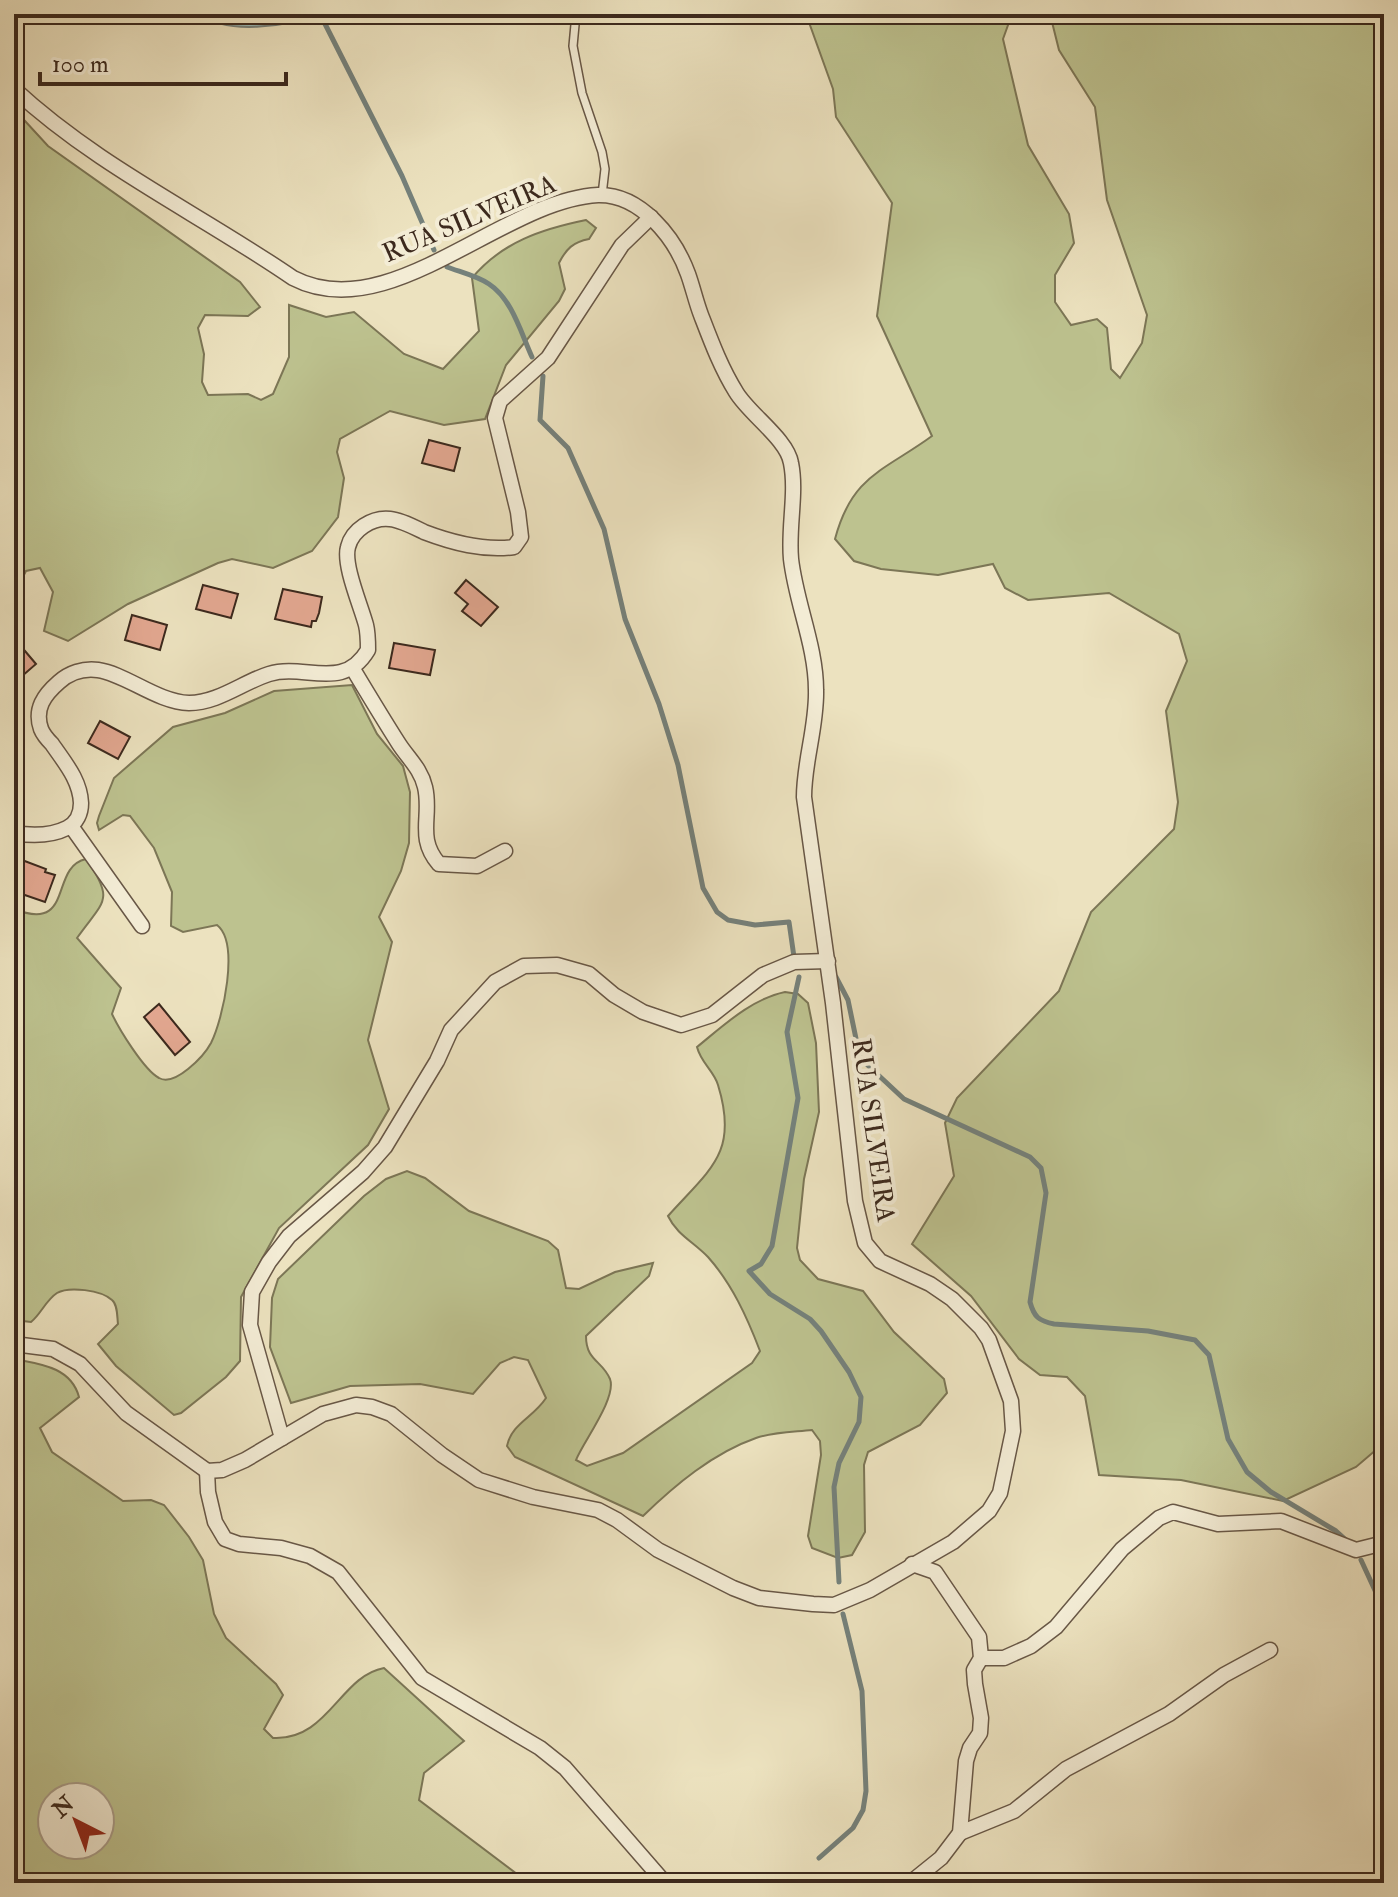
<svg xmlns="http://www.w3.org/2000/svg" width="1398" height="1897" viewBox="0 0 1398 1897" font-family="'IM FELL Double Pica',serif">
<style>
.green{fill:#bdc28f;stroke:#7c7656;stroke-width:2;fill-rule:evenodd}
.water{fill:#9bbcba;stroke:#75817b;stroke-width:2}
.lines{fill:none;stroke-linecap:round;stroke-linejoin:round}
.shore{stroke:#6c726c;stroke-width:2}
.stream{stroke:#75817b;stroke-width:5}
.building{fill:#e2a790;stroke:#3c291d;stroke-width:2}
.service-casing{stroke:#685746;stroke-width:10}
.minor-casing{stroke:#685746;stroke-width:17}
.service{stroke:#f3ecd5;stroke-width:7}
.minor{stroke:#f3ecd5;stroke-width:14}
.labels{text-anchor:middle;stroke-width:8;stroke-linejoin:round;paint-order:stroke}
.street-label{font-size:26px;fill:#3c291d;stroke:#f3ecd5}
</style>
<rect width="100%" height="100%" fill="#ece2bf"/>
<filter id="stains"><feTurbulence type="fractalNoise" baseFrequency=".0025" numOctaves="4"/><feColorMatrix values="0 0 0 0 .2 0 0 0 0 .09 0 0 0 0 .02 0 0 0 .5 -.17"/></filter>
<radialGradient id="worn" r=".72"><stop offset=".6" stop-color="#630" stop-opacity="0"/><stop offset="1" stop-color="#630" stop-opacity=".3"/></radialGradient>
<g class="green">
<path d="M806 14H1012L1003 39 1028 145 1069 214 1074 243 1055 275V302L1071 325 1097 319 1107 328 1111 369 1120 378 1142 343 1147 315 1107 200 1095 107 1059 50 1050 14H1384V1443L1356 1467 1283 1501 1181 1480 1099 1475 1085 1396 1067 1377 1040 1375 1019 1359 971 1296 912 1244 954 1176 945 1123 957 1098 1059 991 1091 912 1174 829 1178 802 1166 711 1187 661 1179 634 1109 593 1028 600 1005 588 993 564 938 575 881 569 854 561 835 539C852 475 884 471 932 436L877 316 892 203 836 117 833 89Z"/>
<path d="M14 109 48 146 240 282 260 307 248 316 205 315 198 328 204 354 202 382 208 395 248 394 261 400 273 394 289 357V305L326 317 354 312 404 354 443 369 479 331 472 278C502 242 542 229 586 220L596 228 589 239C573 242 566 249 559 263L565 289 559 301 506 365 485 419 444 425 390 411 340 439 337 452 344 478 338 517 312 551 273 568 232 559 218 563 128 604 68 641 44 631 53 592 40 568 26 571 14 594Z"/>
<path d="M352 685 377 734 403 766 410 792 409 843 401 871 379 917 392 942 368 1040 389 1109 368 1145 279 1228 241 1297 240 1361 226 1377 181 1413 174 1415 116 1366 98 1344 118 1324C117 1317 118 1305 112 1300 101 1290 69 1286 57 1293 46 1300 41 1314 31 1322L14 1320V909C75 933 49 867 86 859 116 901 103 901 77 938L121 988 112 1014C119 1029 144 1070 159 1078 175 1087 204 1056 211 1043 223 1019 240 943 217 925L183 932 171 926 172 892 154 848 130 816 123 815 99 830 97 823 99 816 114 778 173 727 225 713 274 691Z"/>
<path d="M785 992 798 994 808 1003 816 1043 819 1112 804 1179 797 1248 800 1260 818 1279 863 1291 894 1332 944 1379 947 1393 920 1425 868 1452 864 1465 865 1532 852 1555 838 1558 812 1548 808 1536 821 1455 820 1441 812 1430C794 1432 773 1432 756 1438 713 1453 675 1485 643 1516L515 1457 507 1446C512 1423 533 1418 546 1398L528 1360 514 1357 500 1363 473 1394 420 1384 350 1386 291 1403 270 1347 272 1298 278 1279 364 1196 386 1179 407 1171 425 1178 469 1211 548 1241 558 1250 566 1288 579 1289 615 1272 653 1263 649 1276 586 1336C586 1361 602 1360 610 1379 617 1398 583 1442 576 1460L587 1466 623 1453 752 1363 760 1351C747 1317 732 1284 708 1257 694 1242 677 1235 668 1216 710 1169 739 1153 718 1085 714 1071 701 1063 697 1047 723 1026 751 999 785 992Z"/>
<path d="M14 1359C40 1364 71 1367 79 1397L40 1428 52 1452 123 1501 151 1500 164 1505 189 1537 203 1560 214 1614 226 1638 276 1684 283 1695 264 1729 273 1738C328 1741 340 1676 384 1668L464 1741 424 1773 419 1800 529 1883H14ZM100 1797V1845H52V1797Z"/>
</g>
<path class="water" d="M199 14H317C286 27 227 35 199 14Z"/>
<g class="lines">
<polyline class="shore" points="212,14 242,19 297,14"/>
<g class="stream">
<polyline points="320,14 402,176 434,250"/>
<path d="M447 267C460 272 477 276 489 284 512 299 521 333 532 357"/>
<polyline points="543,376 540,420 568,448 604,529 625,619 659,704 678,765 703,888 717,912 728,920 755,925 789,922 794,957"/>
<polyline points="799,977 787,1032 798,1098 772,1246 761,1264 749,1271 770,1294 810,1319 821,1331 849,1372 861,1397 859,1422 839,1463 834,1487 839,1582"/>
<path d="M836 977 848 1000 860 1058 904 1099 1030 1157 1041 1168 1046 1193 1030 1302C1034 1317 1039 1321 1054 1324L1148 1331 1195 1340 1209 1355 1228 1439 1247 1472 1271 1492 1336 1531 1346 1540"/>
<polyline points="1361,1560 1384,1610"/>
<polyline points="819,1858 853,1828 863,1810 866,1791 862,1691 843,1614"/>
</g>
</g>
<g class="building">
<polygon points="429,440 460,448 454,471 422,463"/>
<polygon points="466,580 498,607 481,626 462,611 468,604 455,593"/>
<polygon points="203,585 238,594 231,618 196,609"/>
<polygon points="283,589 322,597 319,613 316,621 312,621 311,627 275,619"/>
<polygon points="132,615 167,625 160,650 125,640"/>
<polygon points="14,638 36,664 14,683"/>
<polygon points="394,643 435,650 430,675 389,668"/>
<polygon points="100,721 130,737 118,759 88,743"/>
<polygon points="22,860 46,869 45,872 55,875 45,902 19,893 20,889 14,887 14,862 20,864"/>
<polygon points="159,1004 190,1042 175,1055 144,1017"/>
</g>
<g class="lines">
<defs>
<polyline id="service" points="576,14 573,46 582,93 602,152 605,169 602,195"/>
<g id="minor">
<path d="M14 89C97 166 200 214 293 278 389 328 502 200 598 195 641 194 675 238 688 274 693 288 696 302 701 315 711 341 721 368 736 392 749 414 787 439 791 463 797 493 788 527 791 559 796 603 816 646 816 690 817 726 804 761 804 797L833 1003 855 1201 865 1243 880 1261 930 1284 952 1299 981 1328 989 1340 1011 1401 1013 1431 1000 1493 989 1511 953 1542 870 1590 834 1605 813 1604 759 1598 733 1588 658 1550 617 1520 598 1510 533 1497 479 1480 442 1455 391 1414 372 1407 356 1405 323 1414 245 1460 222 1470 207 1471"/>
<path d="M353 669C368 694 383 719 399 744 408 758 421 769 425 787 432 816 416 838 439 864L477 866 505 851"/>
<polyline points="71,826 142,926"/>
<path d="M14 833C32 836 51 836 67 828 77 823 81 813 81 803 80 780 65 763 52 744 48 740 43 734 41 729 34 709 44 695 59 682 69 673 83 668 98 670 126 674 157 702 189 703 218 703 243 682 269 674 305 663 343 692 368 650 368 642 368 633 366 625 361 606 343 565 348 547 352 530 372 517 390 519 401 520 414 527 424 532 453 543 483 551 514 547L521 537 518 512 495 418 500 401 548 358 622 245 651 217"/>
<polyline points="14,1344 53,1349 80,1364 126,1413 207,1471"/>
<polyline points="282,1438 250,1325 252,1292 269,1262 289,1236 363,1172 385,1147 437,1061 451,1030 495,982 524,966 557,965 589,974 614,995 643,1012 681,1025 712,1015 763,975 794,962 828,961"/>
<polyline points="207,1471 208,1492 215,1522 225,1539 239,1544 281,1548 310,1556 338,1572 422,1678 540,1748 565,1768 665,1883"/>
<polyline points="981,1658 1004,1658 1031,1646 1056,1627 1122,1549 1159,1518 1173,1512 1218,1524 1281,1521 1356,1550 1384,1543"/>
<polyline points="960,1833 1014,1811 1066,1769 1169,1714 1224,1675 1270,1650"/>
<polyline points="910,1883 941,1858 960,1833 966,1761 970,1748 980,1733 981,1718 975,1684 974,1670 981,1658 979,1637 935,1572 912,1564"/>
</g>
</defs>
<use href="#service" class="service-casing"/>
<use href="#minor" class="minor-casing"/>
<use href="#service" class="service"/>
<use href="#minor" class="minor"/>
</g>
<g class="labels">
<g class="street-label">
<text transform="translate(469 218) rotate(-23)" y="9">RUA SILVEIRA</text>
<text transform="translate(874 1130) rotate(82)" y="9">RUA SILVEIRA</text>
</g>
</g>
<rect width="1398" height="1897" fill="none" stroke="#ece2bf" stroke-width="48"/>
<rect x="16" y="16" width="1366" height="1865" fill="none" stroke="#3c291d" stroke-width="4"/>
<rect x="24" y="24" width="1350" height="1849" fill="none" stroke="#3c291d" stroke-width="2"/>
<g transform="translate(76 1821) rotate(318)"><circle r="38" fill="#f3ecd5" stroke="#aa9e8b" stroke-width="2"/>
<path d="M0-6L14 30L0 20L-14 30Z" fill="#8f2418"/>
<text y="-12" font-size="22" font-weight="bold" text-anchor="middle" fill="#3c291d">N</text>
</g>
<path d="M40 72v12h246v-12" fill="none" stroke="#3c291d" stroke-width="4"/>
<text x="52" y="72" font-size="24" fill="#3c291d" stroke="#f3ecd5" stroke-width="6" paint-order="stroke">100 m</text>
<rect width="100%" height="100%" filter="url(#stains)"/>
<rect width="100%" height="100%" fill="url(#worn)"/>
</svg>
